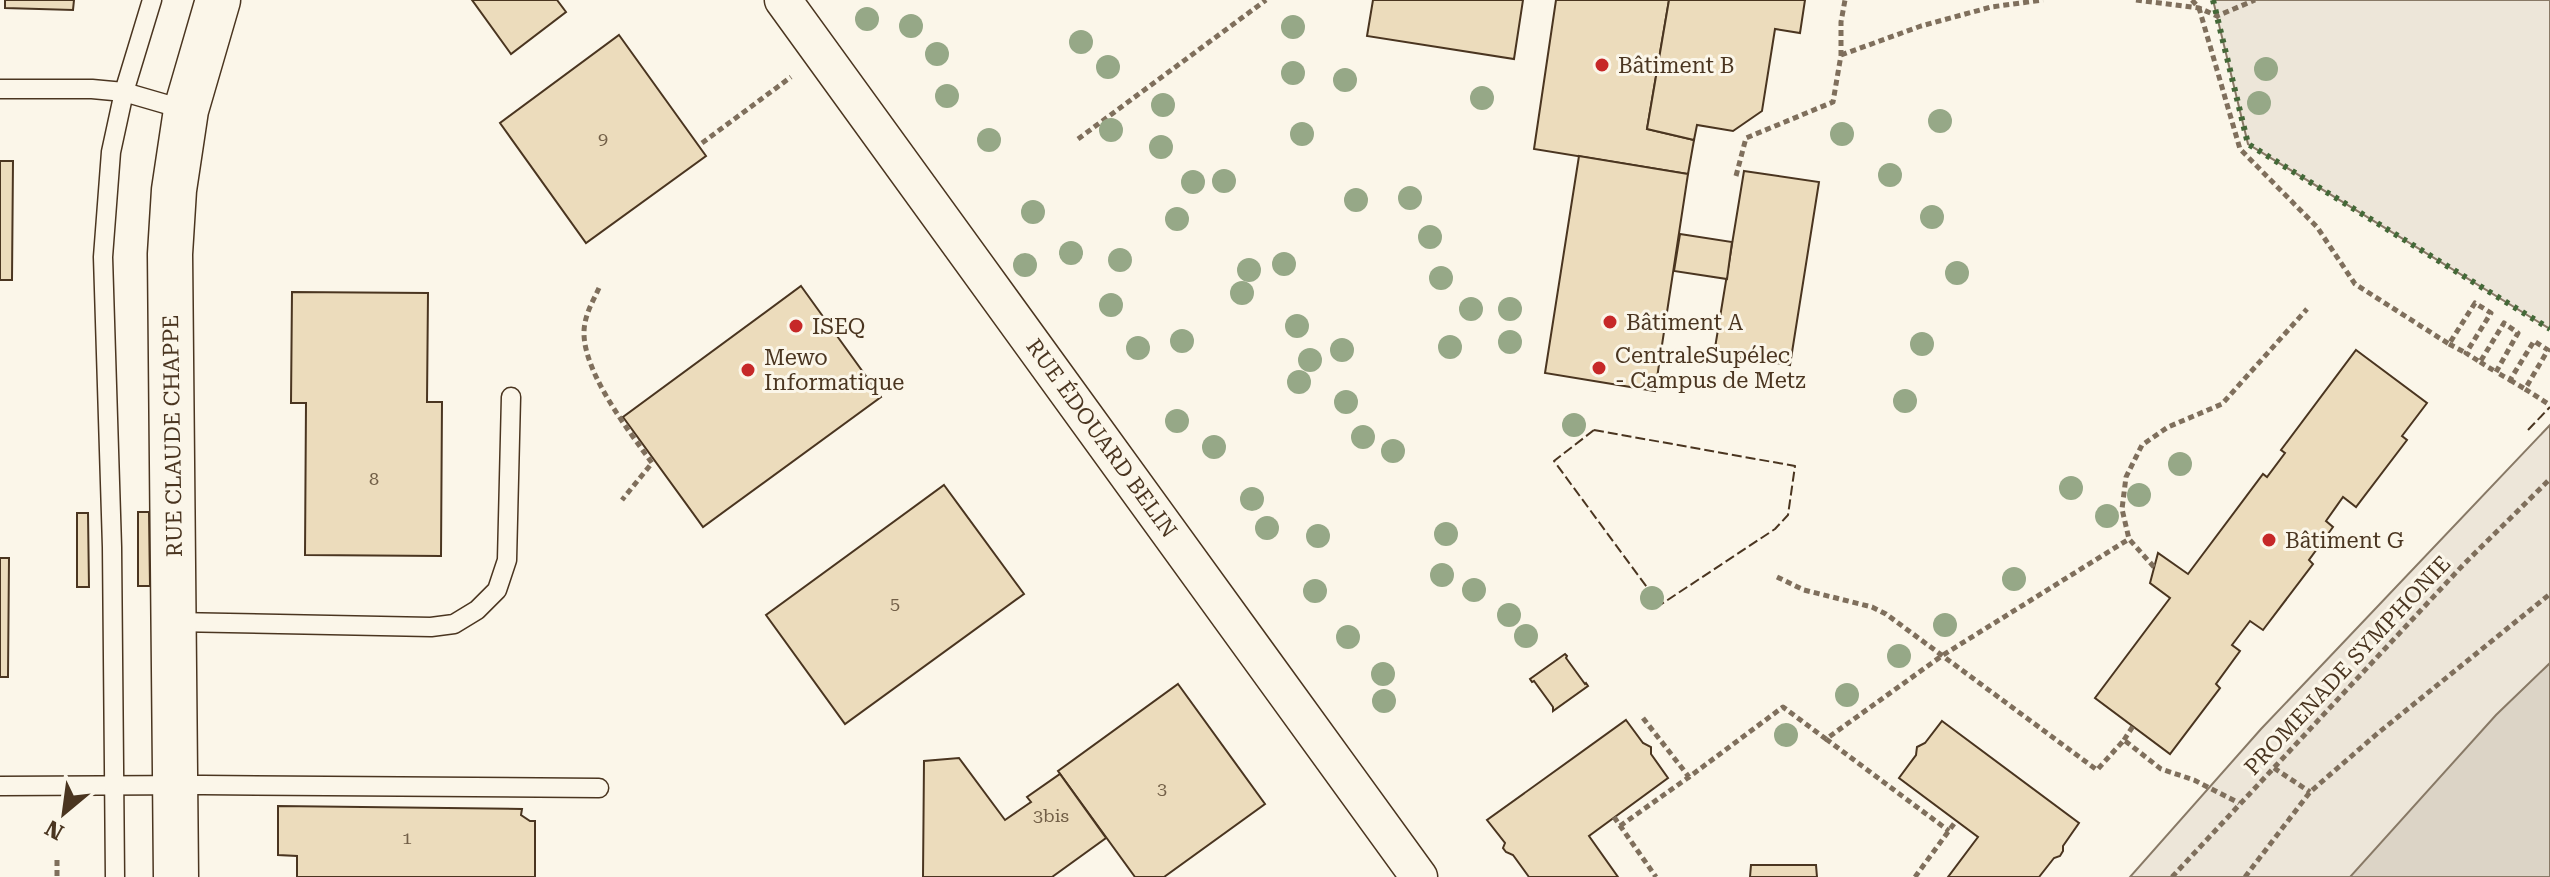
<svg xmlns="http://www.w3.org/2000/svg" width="2550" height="877" viewBox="0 0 2550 877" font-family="'Roboto Serif',serif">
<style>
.green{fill:#ede6d9;stroke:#887966;stroke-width:2}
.water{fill:#dcd4c6;stroke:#887966;stroke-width:2}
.building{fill:#ecdcbc;stroke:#4a3520;stroke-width:2}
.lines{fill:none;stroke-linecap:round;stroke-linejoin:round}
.lane-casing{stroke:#4a3520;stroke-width:21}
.street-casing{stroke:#4a3520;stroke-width:39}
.secondary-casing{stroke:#4a3520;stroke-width:47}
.path{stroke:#7f6f5c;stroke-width:5;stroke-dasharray:6 4;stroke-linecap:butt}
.lane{stroke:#fbf6e9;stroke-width:18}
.street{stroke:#fbf6e9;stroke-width:36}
.secondary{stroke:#fbf6e9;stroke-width:44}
.hedge{stroke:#436837;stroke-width:6;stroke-dasharray:4 6;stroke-linecap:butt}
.fence{stroke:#4a3520;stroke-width:2;stroke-dasharray:10 4;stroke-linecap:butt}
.tree{fill:#96a887}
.poi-dot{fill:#c62828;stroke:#fbf6e9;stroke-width:3}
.labels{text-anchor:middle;stroke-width:6;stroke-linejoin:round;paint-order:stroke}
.number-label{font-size:18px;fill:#725f47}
.poi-label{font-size:22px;fill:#4a3520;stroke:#fbf6e9;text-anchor:start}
.street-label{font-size:22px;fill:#4a3520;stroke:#fbf6e9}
</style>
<rect width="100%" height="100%" fill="#fbf6e9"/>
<g class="green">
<polygon points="2213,0 2550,0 2550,329 2248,144"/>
<polygon points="2550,425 2550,877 2130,877 2261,729"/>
</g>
<polygon class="water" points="2550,663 2550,877 2350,877 2496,715"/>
<g class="building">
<polygon points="5,0 74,0 73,10 5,8"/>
<polygon points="472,0 557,0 566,12 511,54"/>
<polygon points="1373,0 1523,0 1514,59 1367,36"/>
<polygon points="1556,0 1669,0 1647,129 1694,140 1688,174 1534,149"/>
<polygon points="1669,0 1805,0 1800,33 1775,29 1762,111 1733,131 1697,125 1694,140 1647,129"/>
<polygon points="619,35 706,156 586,243 500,123"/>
<polygon points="1579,156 1688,174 1655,391 1545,373"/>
<polygon points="0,161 13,161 12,280 0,280"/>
<polygon points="1744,171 1819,182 1790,365 1714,354"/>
<polygon points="1680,234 1732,242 1727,279 1674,271"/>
<polygon points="801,286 881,397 703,527 623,417"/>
<polygon points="292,292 428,293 427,402 442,402 441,556 305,555 306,403 291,403"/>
<polygon points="2356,350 2427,403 2402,436 2407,440 2356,507 2343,497 2326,521 2333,527 2309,560 2313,564 2263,630 2250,621 2232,645 2240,651 2216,684 2220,688 2170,754 2095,698 2170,598 2150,583 2158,553 2188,574 2263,474 2267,477 2285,453 2281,450"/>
<polygon points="944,485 1024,594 845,724 766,615"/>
<polygon points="138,512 149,512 150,586 138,586"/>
<polygon points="77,513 88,513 89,587 77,587"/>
<polygon points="0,558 9,558 8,677 0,677"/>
<polygon points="1565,654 1567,656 1566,658 1585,684 1586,683 1588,686 1553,711 1553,707 1534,681 1532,682 1530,679"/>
<polygon points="1178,684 1265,804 1164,877 1135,877 1058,771"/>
<polygon points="1626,720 1643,743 1651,747 1651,754 1668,778 1589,836 1618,877 1529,877 1513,855 1506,852 1503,848 1505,843 1487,820"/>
<polygon points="1942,721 2079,823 2063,846 2063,851 2060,856 2054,858 2039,877 1948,877 1978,837 1899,778 1916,755 1917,747 1925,743"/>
<polygon points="959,758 1005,820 1031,802 1027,797 1060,774 1106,838 1052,877 923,877 924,761"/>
<polygon points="278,806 522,809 521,815 530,821 535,821 535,877 297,877 297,856 278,855"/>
<polygon points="1751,865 1816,865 1817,877 1750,877"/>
</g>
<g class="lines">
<defs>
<g id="lane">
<polyline points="0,89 92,89 124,92 186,110"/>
<polyline points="174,622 431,627 454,624 477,610 497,590 507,560 511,397"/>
<polyline points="0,786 203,785 599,788"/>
<polyline points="115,877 112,547 103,257 111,152 124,92 152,0"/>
</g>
<polyline id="street" points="783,0 1419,877"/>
<polyline id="secondary" points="176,877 170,254 174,190 186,110 218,0"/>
</defs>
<use href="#lane" class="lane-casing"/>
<use href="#street" class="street-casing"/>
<use href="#secondary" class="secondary-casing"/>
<g class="path">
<polyline points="2136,0 2199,8 2217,16 2255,0"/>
<polyline points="2192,0 2199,8 2240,149 2317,227 2355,284 2449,344 2475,303 2491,313 2466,353 2480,362 2504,323 2518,333 2496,372 2510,380 2534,341 2548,350 2525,389 2550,405"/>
<polyline points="1841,55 1921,26 1991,7 2043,0"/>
<polyline points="1078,139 1266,0"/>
<polyline points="702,143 791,77"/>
<polyline points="1736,176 1746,138 1833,102 1841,55 1841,22 1845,0"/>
<path d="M599 288C594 299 587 311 585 323 576 364 629 431 652 463L622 500"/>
<polyline points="2449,344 2466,353"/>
<polyline points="2480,362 2496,372"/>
<polyline points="2510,380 2525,389"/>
<polyline points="2154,567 2129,539 2122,509 2126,477 2142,445 2168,427 2222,404 2307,309"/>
<polyline points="1777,577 1804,590 1872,607 1886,614 2097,770 2124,740 2161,769 2194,780 2239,803"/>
<polyline points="1643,718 1689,777 1783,707 1826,739 1943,655 2129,539"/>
<polyline points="1826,739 1949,831"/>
<polyline points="2124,740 2133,726"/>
<polyline points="2274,768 2310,792"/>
<polyline points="1614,817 1656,877"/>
<polyline points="1620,826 1689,777"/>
<polyline points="57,860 57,877"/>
<polyline points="1915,877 1956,821"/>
<polyline points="2172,877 2464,564 2550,479"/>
<polyline points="2245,877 2310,792 2378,733 2550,594"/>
</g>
<use href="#lane" class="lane"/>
<use href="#street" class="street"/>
<use href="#secondary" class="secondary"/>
<polyline class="hedge" points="2213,0 2248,144 2550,329"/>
<g class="fence">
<polygon points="1594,430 1795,466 1788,515 1775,529 1660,605 1554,461"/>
<polyline points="2528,430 2550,407"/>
</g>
</g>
<g class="tree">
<circle cx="867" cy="19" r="12"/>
<circle cx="911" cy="26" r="12"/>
<circle cx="1293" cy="27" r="12"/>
<circle cx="1081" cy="42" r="12"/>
<circle cx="937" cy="54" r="12"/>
<circle cx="1108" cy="67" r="12"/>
<circle cx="2266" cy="69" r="12"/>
<circle cx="1293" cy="73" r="12"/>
<circle cx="1345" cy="80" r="12"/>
<circle cx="947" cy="96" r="12"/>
<circle cx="1482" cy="98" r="12"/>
<circle cx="2259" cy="103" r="12"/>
<circle cx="1163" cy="105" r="12"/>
<circle cx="1940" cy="121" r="12"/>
<circle cx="1111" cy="130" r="12"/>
<circle cx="1302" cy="134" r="12"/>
<circle cx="1842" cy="134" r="12"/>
<circle cx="989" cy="140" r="12"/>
<circle cx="1161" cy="147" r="12"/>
<circle cx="1890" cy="175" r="12"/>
<circle cx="1224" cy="181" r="12"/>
<circle cx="1193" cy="182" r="12"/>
<circle cx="1410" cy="198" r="12"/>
<circle cx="1356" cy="200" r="12"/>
<circle cx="1033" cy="212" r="12"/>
<circle cx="1932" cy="217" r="12"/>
<circle cx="1177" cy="219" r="12"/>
<circle cx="1430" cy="237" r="12"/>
<circle cx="1071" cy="253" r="12"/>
<circle cx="1120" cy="260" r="12"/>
<circle cx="1284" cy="264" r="12"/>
<circle cx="1025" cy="265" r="12"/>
<circle cx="1249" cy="270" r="12"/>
<circle cx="1957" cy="273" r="12"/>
<circle cx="1441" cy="278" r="12"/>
<circle cx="1242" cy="293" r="12"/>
<circle cx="1111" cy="305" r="12"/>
<circle cx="1471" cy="309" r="12"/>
<circle cx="1510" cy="309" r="12"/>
<circle cx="1297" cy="326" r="12"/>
<circle cx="1182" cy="341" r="12"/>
<circle cx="1510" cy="342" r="12"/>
<circle cx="1922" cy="344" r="12"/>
<circle cx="1450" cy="347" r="12"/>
<circle cx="1138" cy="348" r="12"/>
<circle cx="1342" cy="350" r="12"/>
<circle cx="1310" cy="360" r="12"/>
<circle cx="1299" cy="382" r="12"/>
<circle cx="1905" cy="401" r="12"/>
<circle cx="1346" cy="402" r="12"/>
<circle cx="1177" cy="421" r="12"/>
<circle cx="1574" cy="425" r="12"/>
<circle cx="1363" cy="437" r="12"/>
<circle cx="1214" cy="447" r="12"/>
<circle cx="1393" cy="451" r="12"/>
<circle cx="2180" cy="464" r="12"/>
<circle cx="2071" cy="488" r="12"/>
<circle cx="2139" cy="495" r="12"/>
<circle cx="1252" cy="499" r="12"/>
<circle cx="2107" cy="516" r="12"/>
<circle cx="1267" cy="528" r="12"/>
<circle cx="1446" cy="534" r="12"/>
<circle cx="1318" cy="536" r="12"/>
<circle cx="1442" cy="575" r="12"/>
<circle cx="2014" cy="579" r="12"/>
<circle cx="1474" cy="590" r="12"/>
<circle cx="1315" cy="591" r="12"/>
<circle cx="1652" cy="598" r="12"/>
<circle cx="1509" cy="615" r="12"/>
<circle cx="1945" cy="625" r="12"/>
<circle cx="1526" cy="636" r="12"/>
<circle cx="1348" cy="637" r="12"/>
<circle cx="1899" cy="656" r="12"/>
<circle cx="1383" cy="674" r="12"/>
<circle cx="1847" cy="695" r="12"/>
<circle cx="1384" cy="701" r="12"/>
<circle cx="1786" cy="735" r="12"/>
</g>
<g class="poi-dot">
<circle cx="1602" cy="65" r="8"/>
<circle cx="1610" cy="322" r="8"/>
<circle cx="796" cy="326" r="8"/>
<circle cx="1599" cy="368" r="8"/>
<circle cx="748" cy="370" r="8"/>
<circle cx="2269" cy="540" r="8"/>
</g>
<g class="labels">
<g class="number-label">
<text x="603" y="145">9</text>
<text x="374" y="485">8</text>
<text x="895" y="610">5</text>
<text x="1162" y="795">3</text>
<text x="1051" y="822">3bis</text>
<text x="407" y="844">1</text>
</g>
<g class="poi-label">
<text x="1618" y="73">Bâtiment B</text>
<text x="1626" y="330">Bâtiment A</text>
<text x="812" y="334">ISEQ</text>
<text x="1615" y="363">CentraleSupélec<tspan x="1615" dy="25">- Campus de Metz</tspan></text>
<text x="764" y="365">Mewo<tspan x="764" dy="25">Informatique</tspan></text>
<text x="2285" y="548">Bâtiment G</text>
</g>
<g class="street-label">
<text transform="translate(172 436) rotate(-91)" y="8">RUE CLAUDE CHAPPE</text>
<text transform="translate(1102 438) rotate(54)" y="8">RUE ÉDOUARD BELIN</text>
<text transform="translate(2347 665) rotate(-47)" y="8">PROMENADE SYMPHONIE</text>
</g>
</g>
<g transform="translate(64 813) rotate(209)" stroke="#fbf6e9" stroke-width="6" paint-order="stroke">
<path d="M0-6L14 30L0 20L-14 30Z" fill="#4a3520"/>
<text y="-12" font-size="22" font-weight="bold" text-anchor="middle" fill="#4a3520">N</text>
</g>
</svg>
